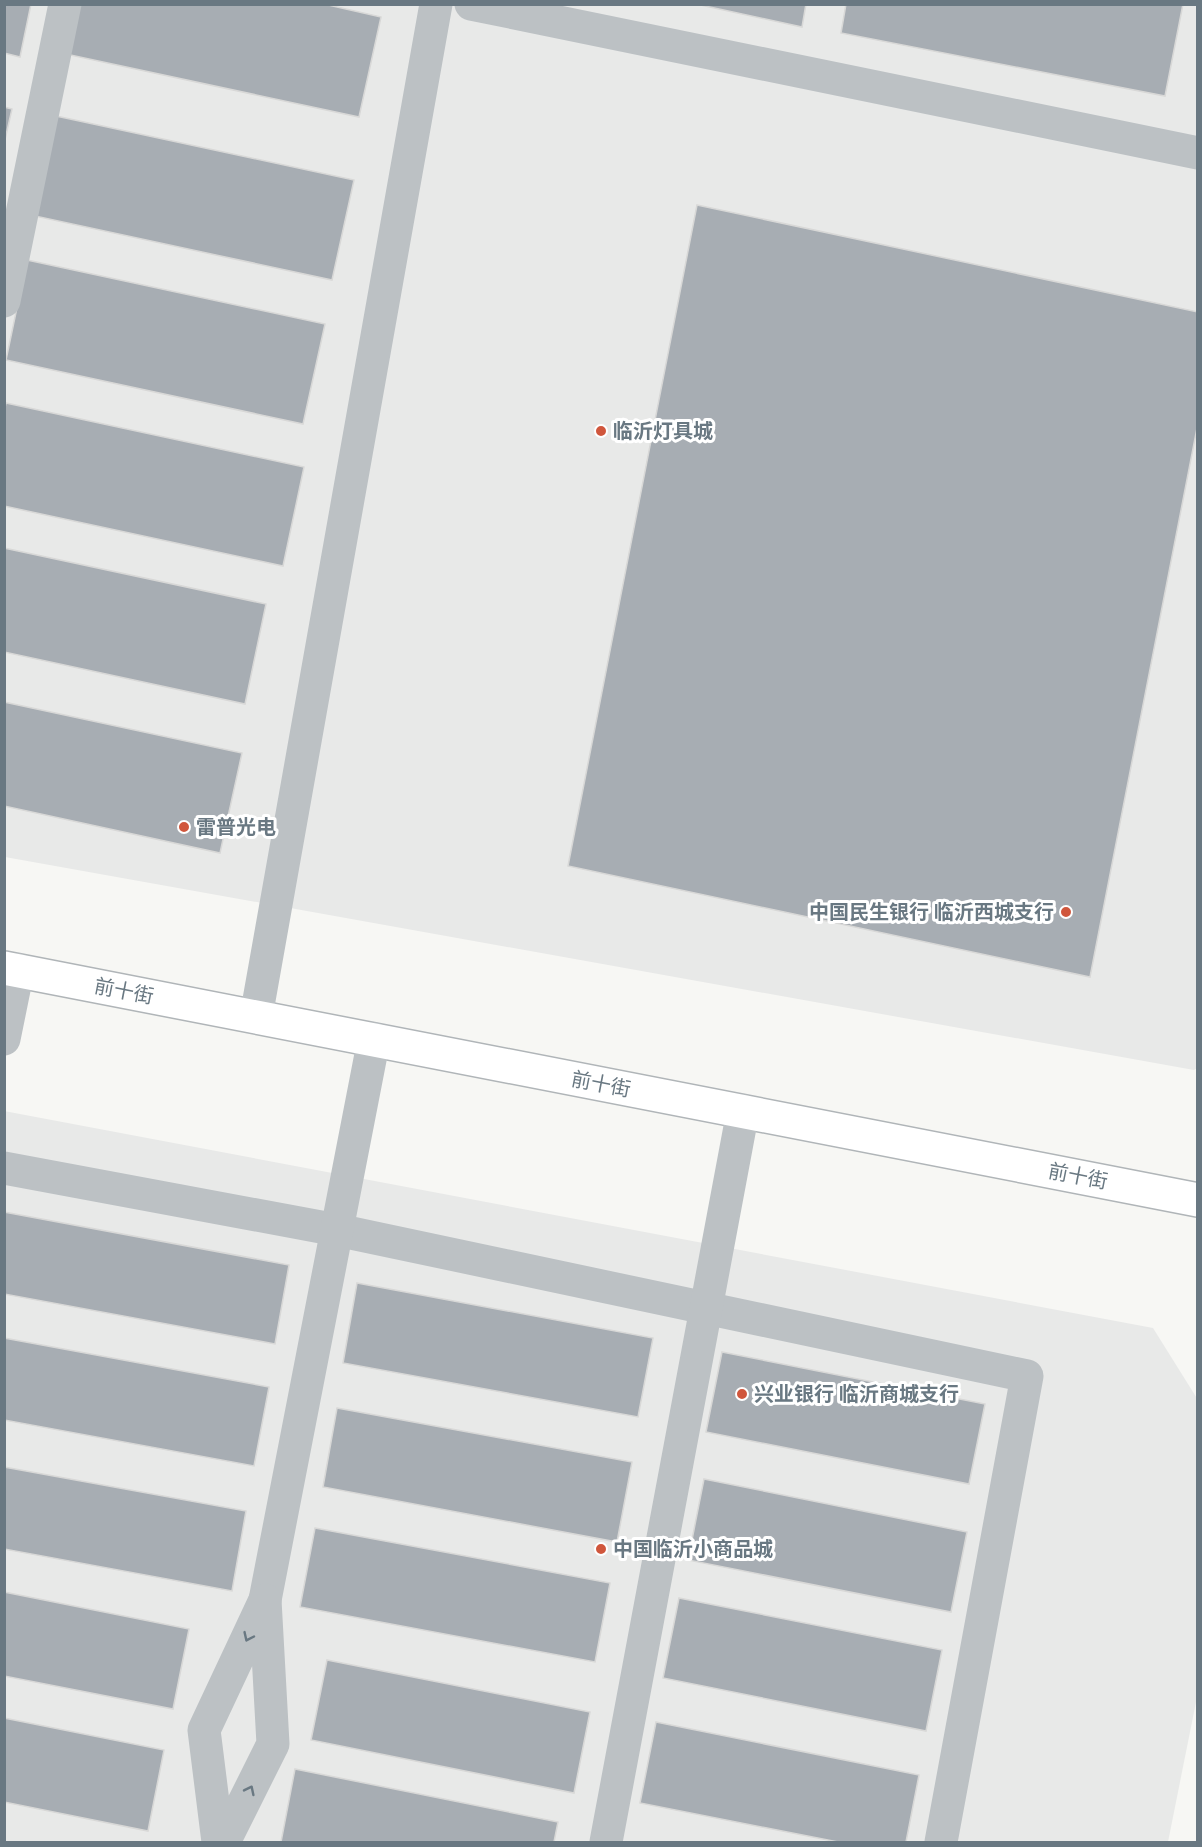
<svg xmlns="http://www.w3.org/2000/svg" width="1202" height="1847" viewBox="0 0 1202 1847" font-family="'Space Grotesk','Noto Sans SC',sans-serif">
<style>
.built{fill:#e8e9e8}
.building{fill:#a7adb3;stroke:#d8d8d7;stroke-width:1.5}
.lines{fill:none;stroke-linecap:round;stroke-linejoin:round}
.major-casing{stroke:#b0b5b8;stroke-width:36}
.minor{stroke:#bcc1c4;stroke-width:33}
.major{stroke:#fff;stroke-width:33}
.oneway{stroke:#697882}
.poi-dot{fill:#d0563c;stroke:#fff;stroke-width:2}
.labels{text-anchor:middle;stroke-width:6;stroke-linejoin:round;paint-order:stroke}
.poi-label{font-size:20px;font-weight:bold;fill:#697882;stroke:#fff;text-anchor:start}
.street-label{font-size:20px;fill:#697882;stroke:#fff}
</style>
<rect width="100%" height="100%" fill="#f7f7f4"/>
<g class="built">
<polygon points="4,5 1197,5 1197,1068 1194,1070 5,857"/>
<polygon points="4,1111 1153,1328 1198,1400 1197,1697 1168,1842 5,1842"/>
</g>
<g class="building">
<polygon points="4,4 31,4 20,57 4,53"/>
<polygon points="72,4 324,4 381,17 359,117 61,53"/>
<polygon points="696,4 806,4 802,27"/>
<polygon points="846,4 1183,4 1165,96 841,33"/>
<polygon points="4,107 12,109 4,144"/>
<polygon points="56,116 354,180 332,280 35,216"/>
<polygon points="697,205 1198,312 1198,423 1090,977 568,866"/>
<polygon points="27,260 325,324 303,424 6,360"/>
<polygon points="6,403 304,467 283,566 4,506 4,412"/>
<polygon points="4,548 266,604 245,704 4,652"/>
<polygon points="4,702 242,753 220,853 4,806"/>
<polygon points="4,1212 289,1265 275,1344 4,1294"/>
<polygon points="357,1283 653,1338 638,1417 343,1363"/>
<polygon points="4,1338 269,1387 254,1466 4,1420"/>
<polygon points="722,1352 985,1404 969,1484 706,1432"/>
<polygon points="337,1408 632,1462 617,1542 323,1487"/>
<polygon points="4,1467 246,1511 232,1591 4,1549"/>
<polygon points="704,1479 967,1532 951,1612 688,1560"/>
<polygon points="315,1528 610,1583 595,1662 300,1607"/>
<polygon points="4,1592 189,1629 173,1709 4,1676"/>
<polygon points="679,1598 942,1650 926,1731 663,1678"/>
<polygon points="327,1660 590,1712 574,1793 311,1740"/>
<polygon points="4,1718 164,1750 148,1831 4,1802"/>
<polygon points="656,1722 919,1775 906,1842 838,1842 640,1803"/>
<polygon points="295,1769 558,1822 554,1842 281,1842"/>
</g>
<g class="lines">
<defs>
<polyline id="major" points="4,968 1198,1200"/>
</defs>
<use href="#major" class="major-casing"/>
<g class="minor">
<polyline points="471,4 1198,153"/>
<polyline points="4,301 65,4"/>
<polyline points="256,1017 436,4"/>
<polyline points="4,1039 18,970"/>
<polyline points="4,1168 337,1230 1027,1376 941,1842"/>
<polyline points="265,1600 374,1039"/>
<polyline points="218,1842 204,1730 265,1600 273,1744 224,1842"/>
<polyline points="606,1842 743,1111"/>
</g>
<use href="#major" class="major"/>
</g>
<defs><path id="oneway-chevron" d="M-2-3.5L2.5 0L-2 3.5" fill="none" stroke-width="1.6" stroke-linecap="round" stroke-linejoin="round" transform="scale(1.5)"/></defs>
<g class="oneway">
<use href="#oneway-chevron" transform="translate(248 1637) rotate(115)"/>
<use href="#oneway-chevron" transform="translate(250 1790) rotate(-64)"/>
</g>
<g class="poi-dot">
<circle cx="601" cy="431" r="6"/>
<circle cx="184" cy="827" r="6"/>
<circle cx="1066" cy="912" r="6"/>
<circle cx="742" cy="1394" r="6"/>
<circle cx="601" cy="1549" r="6"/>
</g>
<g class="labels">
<g class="poi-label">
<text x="613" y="438">临沂灯具城</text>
<text x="196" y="834">雷普光电</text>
<text x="1054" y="919" text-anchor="end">中国民生银行 临沂西城支行</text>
<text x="754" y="1401">兴业银行 临沂商城支行</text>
<text x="613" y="1556">中国临沂小商品城</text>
</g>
<g class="street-label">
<text transform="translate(124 991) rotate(11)" y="7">前十街</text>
<text transform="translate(601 1084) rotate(11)" y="7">前十街</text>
<text transform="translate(1078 1176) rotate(11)" y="7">前十街</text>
</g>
</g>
<rect width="1202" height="1847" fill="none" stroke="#697882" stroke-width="12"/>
</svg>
